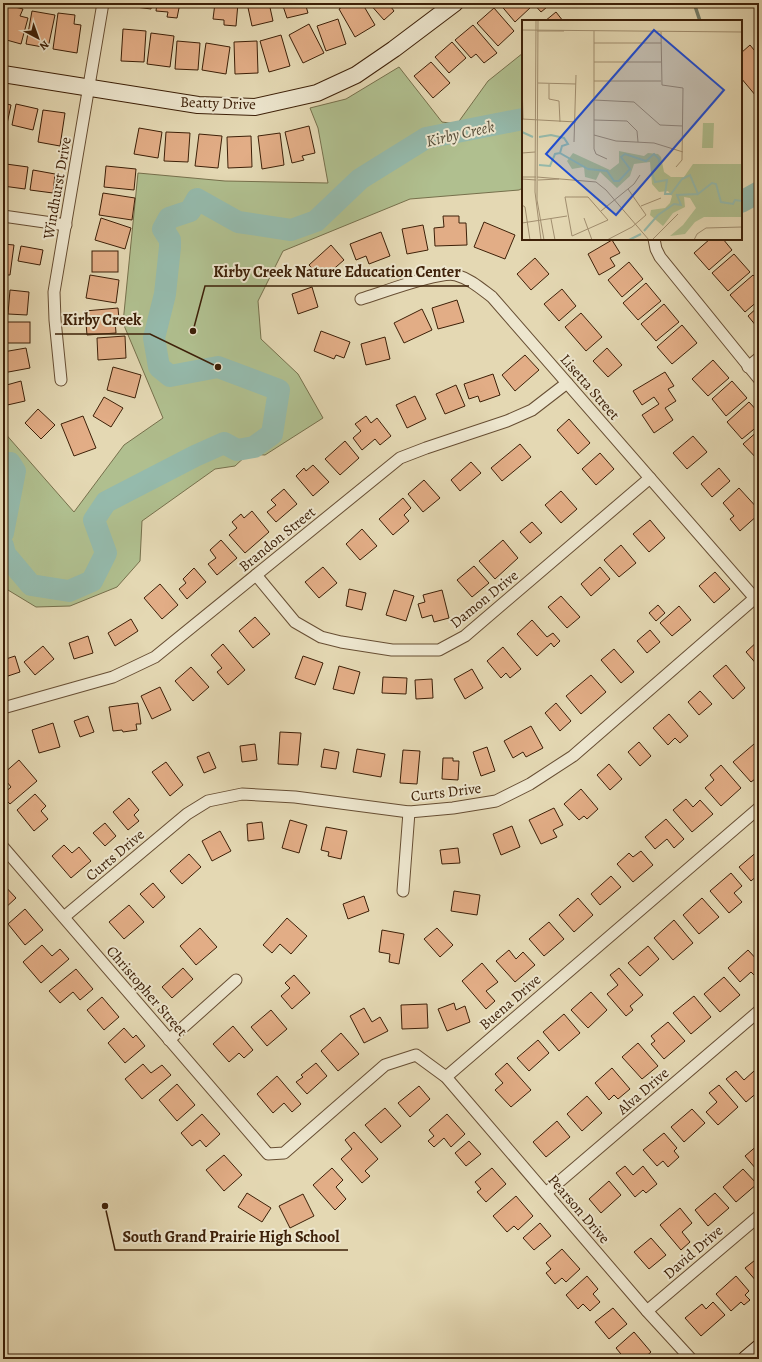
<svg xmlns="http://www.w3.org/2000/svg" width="762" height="1362" viewBox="0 0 762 1362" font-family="Alegreya,serif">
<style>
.green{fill:#b0bf8f;stroke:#76704c}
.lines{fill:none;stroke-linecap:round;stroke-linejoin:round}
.stream{stroke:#727c6a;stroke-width:3.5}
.river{stroke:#95baac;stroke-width:22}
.building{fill:#e2ad86;stroke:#3d2008}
.street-casing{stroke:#674e33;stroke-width:13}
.secondary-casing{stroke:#3d2008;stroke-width:18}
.street{stroke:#ede6ce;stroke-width:11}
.secondary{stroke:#ede6ce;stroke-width:16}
.labels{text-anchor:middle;stroke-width:4;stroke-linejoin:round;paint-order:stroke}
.street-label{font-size:15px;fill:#3d2008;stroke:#ede6ce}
.water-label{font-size:16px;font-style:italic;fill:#574e39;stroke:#ede6ce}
.inset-river{fill:none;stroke:#95baac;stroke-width:2}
.inset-road{fill:none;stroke:#a18e6f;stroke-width:1}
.view{fill:#1d4ed8;fill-opacity:0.15;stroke:#1d4ed8;stroke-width:2}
.inset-edge{fill:none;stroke:#3d2008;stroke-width:2}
.leader{fill:none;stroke:#3d2008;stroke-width:1.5}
.callout-dot{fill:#3d2008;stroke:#ede6ce;stroke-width:1.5}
.callout-label{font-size:16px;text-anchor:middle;font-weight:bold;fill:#3d2008;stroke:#ede6ce;stroke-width:4;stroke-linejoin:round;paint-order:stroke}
</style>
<rect width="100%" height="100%" fill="#e4d8b3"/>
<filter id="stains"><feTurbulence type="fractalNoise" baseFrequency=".005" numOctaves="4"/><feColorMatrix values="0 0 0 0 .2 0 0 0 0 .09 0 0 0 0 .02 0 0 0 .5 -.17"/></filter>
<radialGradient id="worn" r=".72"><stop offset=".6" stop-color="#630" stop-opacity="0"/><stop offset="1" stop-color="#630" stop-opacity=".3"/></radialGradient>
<polygon class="green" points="523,53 523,188 519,190 410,199 283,251 258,301 261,339 298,374 323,418 265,455 248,454 235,466 215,469 142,521 140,561 117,587 70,606 36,607 3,587 3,431 74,512 124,445 163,418 123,323 138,173 225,181 328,183 318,128 310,108 346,99 399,67 442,122 457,124 488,81"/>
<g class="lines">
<polyline class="stream" points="694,3 700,21"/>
<g class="river">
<polyline points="741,202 759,192"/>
<polyline points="3,463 10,463 15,471 3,533"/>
<polyline points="3,546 5,554 31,585 69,591 92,581 106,553 94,520 106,502 195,456 224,443 237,450 254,447 272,434 279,390 218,367 170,376 159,367 154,338 165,294 170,247 170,240 163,229 169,218 190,211 197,199 238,222 291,230 316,221 360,179 426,138 523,119"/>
</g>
</g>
<g class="building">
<polygon points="129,3 152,3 151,9 128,6"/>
<polygon points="157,3 180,3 177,18 167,17 168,12 156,11"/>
<polygon points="215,3 238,3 236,26 224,25 224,20 213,19"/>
<polygon points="247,3 269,3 273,21 252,26"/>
<polygon points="282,3 305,3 308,13 287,18"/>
<polygon points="349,3 351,7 358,3 362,3 375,25 355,37 339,9"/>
<polygon points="369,3 388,3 394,11 384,20"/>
<polygon points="499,3 527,3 531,7 515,22"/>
<polygon points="533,3 552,3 541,12"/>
<polygon points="7,5 23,9 20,16 28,18 21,44 3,39 3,21"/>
<polygon points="494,8 514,31 498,46 477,23"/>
<polygon points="32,11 55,15 48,48 26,44"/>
<polygon points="556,12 563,21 545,21"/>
<polygon points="58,13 75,15 74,24 81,25 77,53 53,49"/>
<polygon points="338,19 346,44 326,51 317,26"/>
<polygon points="309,24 324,53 303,63 289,35"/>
<polygon points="473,25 497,53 484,63 476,54 471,58 455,40"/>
<polygon points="123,29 146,31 144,62 121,61"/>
<polygon points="151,33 174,36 170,67 147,64"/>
<polygon points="281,35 290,66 269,72 260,41"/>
<polygon points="177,41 200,43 198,70 175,69"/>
<polygon points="257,41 258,73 235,74 234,42"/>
<polygon points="452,42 466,58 449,73 435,57"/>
<polygon points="206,43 230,47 226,74 202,70"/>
<polygon points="750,45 759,56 759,93 756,96 741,78 741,53"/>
<polygon points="431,62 450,83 433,98 414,76"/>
<polygon points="3,103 11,105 7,124 3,124"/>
<polygon points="16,104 38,109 33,130 12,125"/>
<polygon points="43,110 65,113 60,146 38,142"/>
<polygon points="309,126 315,153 302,156 304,160 292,163 285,132"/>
<polygon points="139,128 162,132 158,158 134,154"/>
<polygon points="166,132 190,133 188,162 164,161"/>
<polygon points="280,133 284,165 262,169 258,136"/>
<polygon points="199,134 222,136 218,168 195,166"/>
<polygon points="251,136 252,167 228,168 227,137"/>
<polygon points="6,164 28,167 25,189 3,186"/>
<polygon points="106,166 136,169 134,190 104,187"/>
<polygon points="33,170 55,174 53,193 30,190"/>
<polygon points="103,193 135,198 132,220 99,215"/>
<polygon points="443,216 459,216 459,223 466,223 467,245 435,246 434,228 444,227"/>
<polygon points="101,218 131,228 125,249 95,240"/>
<polygon points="484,222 515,235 505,259 474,247"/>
<polygon points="423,225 428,250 407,254 402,229"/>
<polygon points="381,232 390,256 369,264 366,256 356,260 350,244"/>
<polygon points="710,239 723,239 732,250 709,270 694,253"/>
<polygon points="612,240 620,253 610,258 615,266 599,275 588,254"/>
<polygon points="3,244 14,245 10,275 3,275"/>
<polygon points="331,245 344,260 322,279 309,265"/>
<polygon points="21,246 43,250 40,265 18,261"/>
<rect x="92" y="251" width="26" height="21"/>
<polygon points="734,254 750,272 728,291 712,273"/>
<polygon points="535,258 549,274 531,290 517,274"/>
<polygon points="629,262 643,279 622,297 608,280"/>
<polygon points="90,275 119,280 116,303 86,298"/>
<polygon points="753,275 759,281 759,300 745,312 730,295"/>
<polygon points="646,283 661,301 638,320 623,303"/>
<polygon points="312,287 318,307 298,314 292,294"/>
<polygon points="562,289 576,306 559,321 544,304"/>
<polygon points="10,290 29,292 27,315 8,314"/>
<polygon points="457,300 464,322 438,329 432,308"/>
<polygon points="664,304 679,322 656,341 641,324"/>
<polygon points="759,306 759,325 757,327 748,316"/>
<polygon points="118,308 119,319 115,320 116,333 87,335 85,311"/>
<polygon points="422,309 432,330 404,343 394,323"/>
<polygon points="581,313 602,337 586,351 565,327"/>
<rect x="3" y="322" width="27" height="21"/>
<polygon points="682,325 697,343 672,364 657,347"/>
<polygon points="321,331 350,342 344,358 336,355 334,359 314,351"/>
<polygon points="125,336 126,358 98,360 97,338"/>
<polygon points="385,337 390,359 366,365 361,344"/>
<polygon points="26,348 30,368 3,373 3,352"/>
<polygon points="607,348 622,365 608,377 593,361"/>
<polygon points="525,355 539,370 515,391 502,375"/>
<polygon points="713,360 729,378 708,396 692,379"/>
<polygon points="113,367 141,375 135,398 107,390"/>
<polygon points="665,372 674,386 668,389 676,401 665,408 673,420 654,433 642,415 659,404 654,397 642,405 633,391"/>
<polygon points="493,374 500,395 480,402 478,396 469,399 464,384"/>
<polygon points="21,381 25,401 3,406 3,386"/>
<polygon points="732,381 747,398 726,416 712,399"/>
<polygon points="456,385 465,406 445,414 436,394"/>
<polygon points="415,396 426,419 407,428 396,405"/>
<polygon points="104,397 123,408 111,427 93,416"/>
<polygon points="749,402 759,413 759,425 742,439 727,422"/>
<polygon points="38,409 55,425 41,439 25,423"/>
<polygon points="83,416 96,448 74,456 61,424"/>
<polygon points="366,416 371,423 377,418 391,436 380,445 375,439 362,450 353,438 361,431 355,424"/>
<polygon points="569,419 590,443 578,454 557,430"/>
<polygon points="759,430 759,461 743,444"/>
<polygon points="693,436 707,452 687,469 673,453"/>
<polygon points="345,441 359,458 340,475 325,459"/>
<polygon points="520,444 531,457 502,481 491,468"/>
<polygon points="600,453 614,469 596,485 582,469"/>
<polygon points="471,462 481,473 460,491 451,480"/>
<polygon points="313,465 329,482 313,496 296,476 304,468 306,471"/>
<polygon points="719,468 730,481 712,497 701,484"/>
<polygon points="424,480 440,498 423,512 408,494"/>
<polygon points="739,488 759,510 759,514 740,531 730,519 734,516 723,503"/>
<polygon points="284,489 297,504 276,522 267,512 276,505 271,500"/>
<polygon points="561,491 577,509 561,523 545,505"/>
<polygon points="403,498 411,508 404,515 409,521 393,535 379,519"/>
<polygon points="252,511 269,532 245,553 229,535 237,528 232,522 241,514 244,518"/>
<polygon points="650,520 665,538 649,552 633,534"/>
<polygon points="532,522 542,533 530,543 520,532"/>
<polygon points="362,529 377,546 360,560 346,544"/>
<polygon points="221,540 237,558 217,575 208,564 216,558 210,550"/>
<polygon points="503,540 518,558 495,579 479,561"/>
<polygon points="621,545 636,563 619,577 604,560"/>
<polygon points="474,566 489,583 472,597 457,580"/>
<polygon points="323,567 337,583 319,598 305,582"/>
<polygon points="600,567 610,579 591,596 581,584"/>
<polygon points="194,568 206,582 187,599 179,589 186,583 183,579"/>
<polygon points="715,572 730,589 714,603 699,586"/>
<polygon points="160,584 178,605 162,619 144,598"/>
<polygon points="349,589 366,593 362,610 346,606"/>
<polygon points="394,590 414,596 406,621 386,615"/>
<polygon points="442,590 449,618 434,622 432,615 422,618 418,604 425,602 423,595"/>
<polygon points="561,596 580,617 567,628 548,607"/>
<polygon points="658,605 665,613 656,621 649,613"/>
<polygon points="679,606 691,620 672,636 660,623"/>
<polygon points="255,617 270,634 253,648 239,631"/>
<polygon points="131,619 138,631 115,646 108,633"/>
<polygon points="532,620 547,637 553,633 560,641 554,647 551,643 537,656 517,634"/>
<polygon points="650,630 660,642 647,653 637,641"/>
<polygon points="88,636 93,653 74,659 69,643"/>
<polygon points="759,640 759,667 746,652"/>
<polygon points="223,644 245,670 228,685 217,672 222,668 211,655"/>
<polygon points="43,646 54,659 35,675 24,662"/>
<polygon points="503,647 521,669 510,678 506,673 501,678 487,661"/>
<polygon points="614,649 634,672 621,683 601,660"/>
<polygon points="15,656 20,672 5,677 6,680 3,681 3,660"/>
<polygon points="303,656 323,663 315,685 295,678"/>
<polygon points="726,665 745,688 733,699 713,676"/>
<polygon points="339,666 360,672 354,694 333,689"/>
<polygon points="191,667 209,687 193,701 175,681"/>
<polygon points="472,669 483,688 465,699 454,679"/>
<polygon points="591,675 606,692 581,714 566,696"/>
<polygon points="383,677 407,678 406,694 382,693"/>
<polygon points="432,679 433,698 416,699 415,680"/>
<polygon points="160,687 171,710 152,719 141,696"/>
<polygon points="700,691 712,704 699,715 688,702"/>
<polygon points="138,703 141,724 136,724 137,730 123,732 122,730 113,731 109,707"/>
<polygon points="556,703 571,721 560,731 545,713"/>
<polygon points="669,714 688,736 680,743 675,738 668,745 653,728"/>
<polygon points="88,716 94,732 80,737 74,721"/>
<polygon points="53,723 60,747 39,753 32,730"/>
<polygon points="531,726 543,748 526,757 523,752 513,758 504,741"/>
<polygon points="280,732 301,733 298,765 278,764"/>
<polygon points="639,742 651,756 640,766 628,752"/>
<polygon points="255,744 257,760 242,762 240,746"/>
<polygon points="754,744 759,750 759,776 751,782 733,762"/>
<polygon points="487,747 495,771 481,776 473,752"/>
<polygon points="324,749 339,752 336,769 321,767"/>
<polygon points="357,749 385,754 381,777 353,772"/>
<polygon points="403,750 420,751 417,784 400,783"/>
<polygon points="209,752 216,768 204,773 197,757"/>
<polygon points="443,758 453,758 453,761 459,761 458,780 442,779"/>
<polygon points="19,760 37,781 10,804 3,797 3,794 11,787 3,777 3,774"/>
<polygon points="166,762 183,785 170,796 152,772"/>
<polygon points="609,764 622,779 610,790 597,775"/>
<polygon points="721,765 741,788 721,806 705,788 714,780 710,775"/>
<polygon points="581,789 598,809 587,819 584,816 579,820 564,804"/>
<polygon points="35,794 46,806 41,811 48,819 34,831 17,810"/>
<polygon points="129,798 139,810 134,815 139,821 128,830 113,812"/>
<polygon points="686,799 693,807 700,800 713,814 692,832 673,810"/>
<polygon points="554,808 563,825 553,830 557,837 541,844 529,820"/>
<polygon points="666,819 684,839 674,848 667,839 655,849 645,837"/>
<polygon points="290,820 307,825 299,853 282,848"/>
<polygon points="262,822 264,839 248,841 247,824"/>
<polygon points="105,823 116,836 105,846 93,833"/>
<polygon points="512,826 520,847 501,855 493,834"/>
<polygon points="326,827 347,831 341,859 328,856 329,852 321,850"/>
<polygon points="220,831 231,851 212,861 202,841"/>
<polygon points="64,845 72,853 79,847 91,861 71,878 52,856"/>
<polygon points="458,848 460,863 442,864 440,850"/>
<polygon points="759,850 759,874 751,881 739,867"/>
<polygon points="641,851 653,865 633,882 617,864 629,853 633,857"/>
<polygon points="189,854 201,867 182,884 170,871"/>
<polygon points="731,873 742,886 734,893 742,902 729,913 710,891"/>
<polygon points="611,876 621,887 600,905 591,894"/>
<polygon points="153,883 165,897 153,908 140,894"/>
<polygon points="3,884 16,898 3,910"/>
<polygon points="454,891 480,895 477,915 451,911"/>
<polygon points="364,896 369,911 348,919 343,904"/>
<polygon points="578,898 593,915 574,932 559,915"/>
<polygon points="702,898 719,917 699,934 683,915"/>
<polygon points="129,905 144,922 124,939 109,922"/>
<polygon points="25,909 43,930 25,945 8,924"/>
<polygon points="287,918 307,936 291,954 280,944 272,953 263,945"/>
<polygon points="674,920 693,943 673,960 654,938"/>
<polygon points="549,922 564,939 544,956 529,939"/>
<polygon points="200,928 217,947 196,965 180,946"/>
<polygon points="437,928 453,945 440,957 424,939"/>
<polygon points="382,930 404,934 399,964 389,962 390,954 379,952"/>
<polygon points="42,945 52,956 60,949 69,959 41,983 23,962"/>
<polygon points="648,946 659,959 640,976 628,963"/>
<polygon points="509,950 516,959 523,952 535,965 515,982 496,961"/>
<polygon points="748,950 759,962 759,978 758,979 751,972 740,982 728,968"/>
<polygon points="482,963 498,982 486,991 495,1001 486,1009 462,981"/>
<polygon points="183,968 193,979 172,998 162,987"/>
<polygon points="619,968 643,995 630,1006 633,1010 626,1016 607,994 618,985 610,975"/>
<polygon points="76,969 93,989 80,1000 73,992 60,1003 49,991"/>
<polygon points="294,975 310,993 292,1009 281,996 290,988 285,983"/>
<polygon points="724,977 740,995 720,1012 704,994"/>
<polygon points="591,992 607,1010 588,1028 571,1010"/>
<polygon points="694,996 711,1017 691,1034 673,1013"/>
<polygon points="102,997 119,1017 104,1030 87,1010"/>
<polygon points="454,1003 456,1010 465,1006 470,1022 447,1031 438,1009"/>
<polygon points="427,1004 428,1028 402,1029 401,1005"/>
<polygon points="364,1008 372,1022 380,1017 388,1031 364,1043 350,1016"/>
<polygon points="271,1010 287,1029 267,1046 251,1027"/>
<polygon points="564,1014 580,1033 559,1051 543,1032"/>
<polygon points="668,1022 685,1041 664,1059 651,1044 655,1041 651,1036"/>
<polygon points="233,1026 253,1050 244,1058 239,1053 229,1062 213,1044"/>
<polygon points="124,1028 133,1038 136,1035 145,1046 125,1063 108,1043"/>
<polygon points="341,1033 359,1054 338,1071 321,1051"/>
<polygon points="538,1040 549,1053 529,1071 517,1058"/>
<polygon points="638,1043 658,1066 642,1079 622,1057"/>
<polygon points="316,1063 327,1076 307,1094 296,1082 303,1077 301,1075"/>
<polygon points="507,1063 531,1090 511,1107 495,1090 503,1083 495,1074"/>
<polygon points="143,1064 151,1073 162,1065 171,1075 142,1099 125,1079"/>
<polygon points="612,1068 630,1089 618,1099 614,1095 609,1100 595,1083"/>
<polygon points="736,1071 744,1080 754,1071 759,1076 759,1091 746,1102 726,1079"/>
<polygon points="277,1076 301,1104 292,1112 284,1103 273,1113 257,1094"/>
<polygon points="177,1084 195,1105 177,1121 159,1100"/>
<polygon points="719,1085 738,1107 718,1125 706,1112 717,1102 709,1093"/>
<polygon points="419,1086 430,1099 410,1117 398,1103"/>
<polygon points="587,1096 602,1113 582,1131 567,1114"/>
<polygon points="385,1108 401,1126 381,1143 365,1125"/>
<polygon points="692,1109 705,1123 684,1142 671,1127"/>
<polygon points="202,1114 220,1134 206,1147 200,1140 192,1146 181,1133"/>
<polygon points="447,1114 465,1134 451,1147 444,1138 434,1147 428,1141 434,1136 429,1130"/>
<polygon points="557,1121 570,1137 546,1157 533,1142"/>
<polygon points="354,1132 378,1159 365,1171 370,1176 362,1183 341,1159 352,1149 345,1140"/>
<polygon points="664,1133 677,1148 674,1151 679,1157 668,1167 663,1161 657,1166 643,1150"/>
<polygon points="469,1141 481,1154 466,1166 455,1153"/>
<polygon points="759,1144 759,1166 756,1169 745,1156"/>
<polygon points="224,1155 242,1175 224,1191 206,1170"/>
<polygon points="625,1166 633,1175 643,1166 657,1184 646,1193 643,1190 635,1197 616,1173"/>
<polygon points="332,1168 343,1180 336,1187 346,1199 335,1210 313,1185"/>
<polygon points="492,1168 506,1184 486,1202 477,1192 481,1189 475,1182"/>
<polygon points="743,1169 757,1184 736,1202 723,1187"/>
<polygon points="609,1181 621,1195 601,1213 589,1199"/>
<polygon points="247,1193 271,1208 262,1222 238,1207"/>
<polygon points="715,1193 729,1208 708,1226 695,1210"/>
<polygon points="303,1194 314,1216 290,1228 279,1206"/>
<polygon points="516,1196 533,1216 518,1230 514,1226 507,1232 493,1216"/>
<polygon points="680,1208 692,1223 682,1232 690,1242 681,1250 660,1225"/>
<polygon points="540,1223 551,1236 534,1250 523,1238"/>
<polygon points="651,1238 666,1255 649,1269 634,1252"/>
<polygon points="562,1249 580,1269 566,1282 562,1278 555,1284 546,1273 551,1269 546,1263"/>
<polygon points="759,1257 759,1281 757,1282 745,1268"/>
<polygon points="587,1276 598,1289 593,1294 600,1302 590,1311 583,1304 578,1309 566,1295"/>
<polygon points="736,1276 749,1291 745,1295 750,1300 744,1305 741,1302 731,1311 716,1294"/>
<polygon points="713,1302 725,1315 701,1336 685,1318 702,1304 706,1309"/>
<polygon points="613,1308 627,1324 609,1339 595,1322"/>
<polygon points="634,1332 651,1352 643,1359 637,1359 633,1355 628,1359 625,1359 616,1348"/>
</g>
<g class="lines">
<defs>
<g id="street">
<polyline points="3,216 66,225"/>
<polyline points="654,239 656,249 660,257 759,379"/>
<path d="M361 299C379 294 440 270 456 275 470 279 480 288 492 297L759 603"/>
<polyline points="748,367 759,358"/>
<polyline points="61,380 55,320 54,292 103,3"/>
<polyline points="256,575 295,622 321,637 341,642 392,650 439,650 465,636 650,478"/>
<polyline points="3,708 113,677 155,657 400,458 426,448 507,421 532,410 567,383"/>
<polyline points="3,847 268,1154 284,1153 385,1065 416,1055 446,1077 647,1311 691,1359"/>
<polyline points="403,891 409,812"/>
<polyline points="64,917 187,814 208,801 242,794 295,797 409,812 453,808 496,801 530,784 573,756 755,598"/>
<polyline points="169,1040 236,980"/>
<polyline points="446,1077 759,808"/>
<polyline points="546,1193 759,1011"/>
<polyline points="647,1311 759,1216"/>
</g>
<g id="secondary">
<polyline points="3,74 198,105 255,107 317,93 356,75 394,49 455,3"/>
<polyline points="746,1359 759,1348"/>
</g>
</defs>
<use href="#street" class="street-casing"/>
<use href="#secondary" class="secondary-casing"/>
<use href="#street" class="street"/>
<use href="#secondary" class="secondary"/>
</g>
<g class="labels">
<g class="street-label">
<text transform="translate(218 103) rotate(2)" y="5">Beatty Drive</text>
<text transform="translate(57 188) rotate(-80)" y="5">Windhurst Drive</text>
<text transform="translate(590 387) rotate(49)" y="5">Lisetta Street</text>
<text transform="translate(277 539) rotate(-39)" y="5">Brandon Street</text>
<text transform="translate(484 599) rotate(-39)" y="5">Damon Drive</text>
<text transform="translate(446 792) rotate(-7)" y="5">Curts Drive</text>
<text transform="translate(115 855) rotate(-40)" y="5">Curts Drive</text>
<text transform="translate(147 991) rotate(49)" y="5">Christopher Street</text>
<text transform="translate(510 1002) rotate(-41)" y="5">Buena Drive</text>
<text transform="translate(643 1091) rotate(-41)" y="5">Alva Drive</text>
<text transform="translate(579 1209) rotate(49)" y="5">Pearson Drive</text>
<text transform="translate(693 1252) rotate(-41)" y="5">David Drive</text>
</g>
<g class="water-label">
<text transform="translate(460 133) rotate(-13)" y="6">Kirby Creek</text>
</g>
</g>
<g transform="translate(522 20)">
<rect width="220" height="220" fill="#e4d8b3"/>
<path d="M181 103H192L191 128H180ZM97 131 122 136 126 133 136 134 139 137 142 152 149 157H162L171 144H220V197H182L173 202 163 214 148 216 161 205 174 188 168 178 162 177 163 187 151 193 141 206 128 195 129 190 143 188 148 183 150 176 146 171 137 172 130 164 128 142 112 144 108 156 95 168 78 152 74 160 63 157 62 147 50 149 45 141 51 133 88 150 97 143Z" fill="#b0bf8f"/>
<path class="inset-river" d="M0 112 11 117M17 117 29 115 42 118 46 124 40 126 38 133 66 149 85 151 92 161H97L108 149 99 137 103 134 124 141 132 134 137 139V144L130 152 133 162 145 160 143 174H149L160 159 168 155 176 174 190 163 194 164 199 182 211 184 213 180 220 181M17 145 28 146 33 134 38 133M122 211 136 195 152 184 159 185 155 175 176 174M107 220 119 214"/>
<path class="inset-road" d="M14 0 13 172 19 220M16 0 15 180 22 220M0 10 220 12M15 11H42M72 11V129L74 134 85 139M139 12 140 65 161 68 160 140 154 147M72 23H139M72 42H139M0 61 1 99M72 61H139M16 63 54 64M27 64V79L37 81 38 102M72 80 112 82 138 105 161 106M0 99 54 102M72 100 105 101 115 111 116 122M72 115 94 121 132 123 161 132M52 122 54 55M0 133 13 132M0 157H14M15 157 74 162 84 170 127 220M0 159 14 160M16 160 37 159M43 177H66L86 200 50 216ZM0 185 3 187 8 220M119 186 139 178M79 191 112 164 118 155M62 198 70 220M29 199 33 220M0 203 45 196M85 220 110 207 124 195 106 169M130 220 156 194M172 220 175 214 184 208 220 207"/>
<path class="view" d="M132 10 202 70 94 195 24 134Z"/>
<rect width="220" height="220" class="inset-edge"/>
</g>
<path class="leader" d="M193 331L205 286H469M218 367L150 334H55M105 1206L115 1250H348"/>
<g class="callout-dot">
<circle cx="193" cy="331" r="4"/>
<circle cx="218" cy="367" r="4"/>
<circle cx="105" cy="1206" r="4"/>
</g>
<g class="callout-label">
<text x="337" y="277">Kirby Creek Nature Education Center</text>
<text x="102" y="325">Kirby Creek</text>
<text x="231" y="1242">South Grand Prairie High School</text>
</g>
<rect width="762" height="1362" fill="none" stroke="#e4d8b3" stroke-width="16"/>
<rect x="4" y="4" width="754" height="1354" fill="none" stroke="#3d2008" stroke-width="2"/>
<rect x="8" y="8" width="746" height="1346" fill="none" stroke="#3d2008"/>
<g transform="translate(38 38) rotate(139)" stroke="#ede6ce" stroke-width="3" paint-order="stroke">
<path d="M0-3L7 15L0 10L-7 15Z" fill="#3d2008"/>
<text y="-6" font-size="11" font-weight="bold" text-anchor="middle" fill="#3d2008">N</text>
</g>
<rect width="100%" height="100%" filter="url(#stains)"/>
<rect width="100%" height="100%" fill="url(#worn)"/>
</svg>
